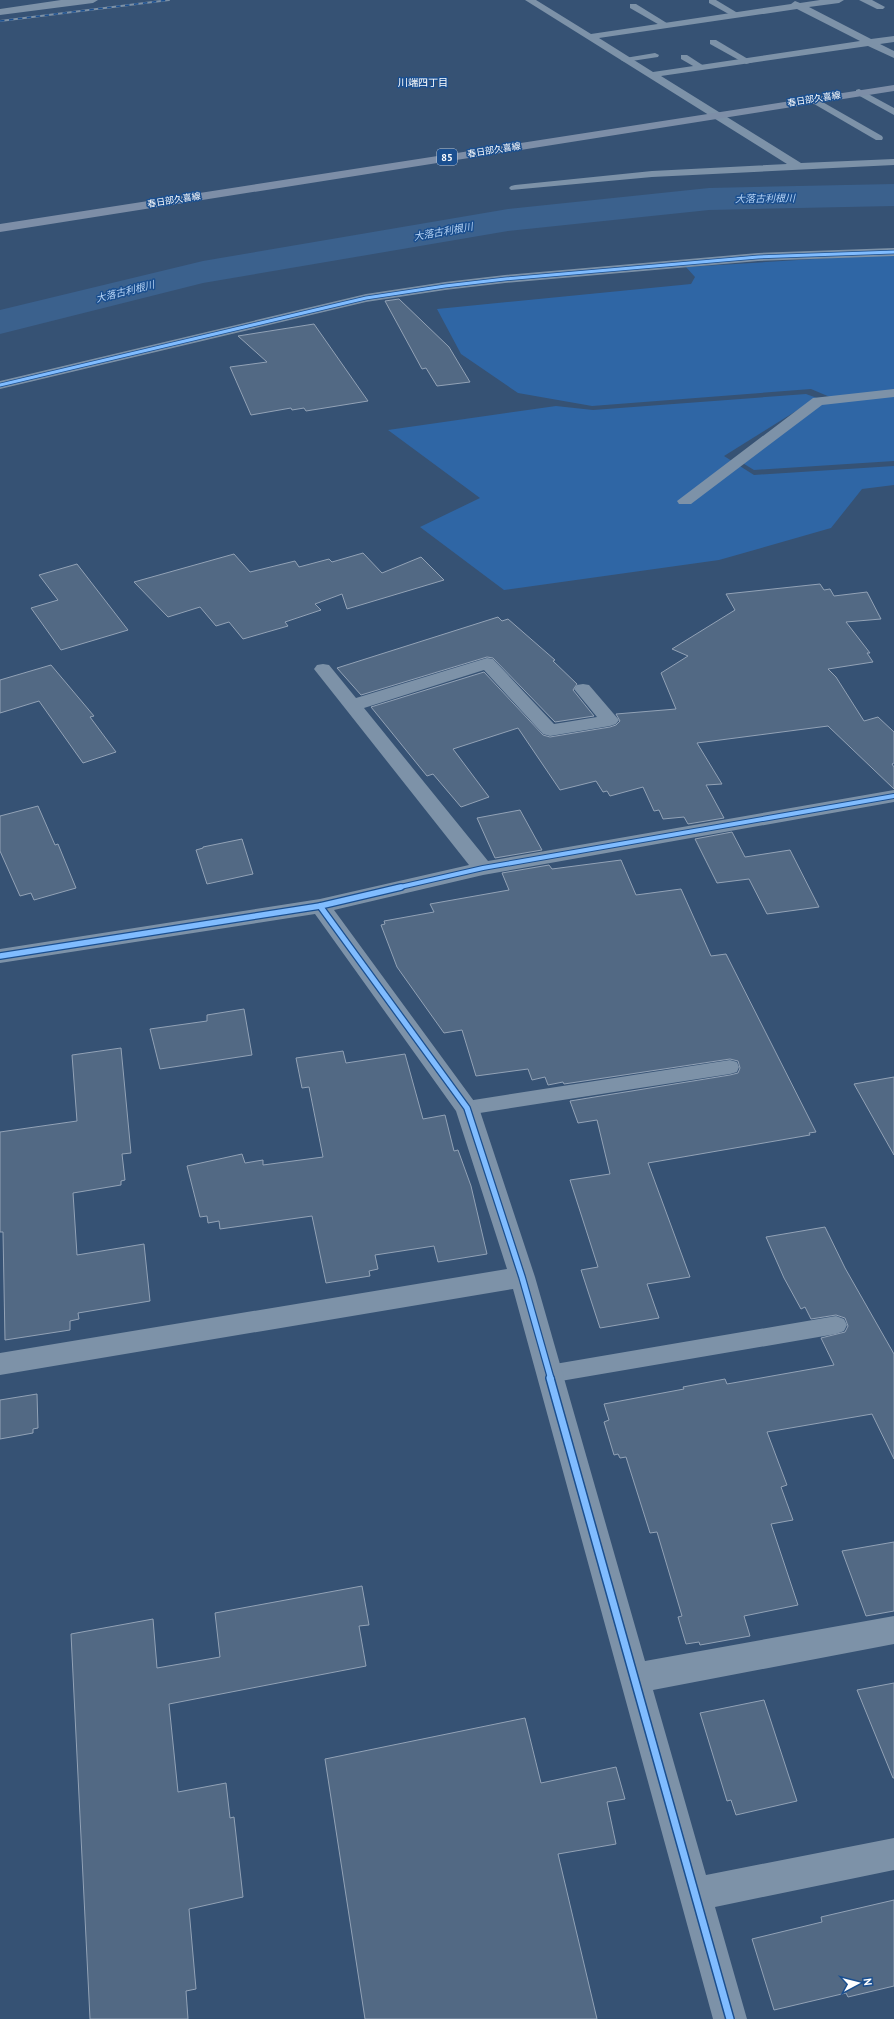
<svg xmlns="http://www.w3.org/2000/svg" width="894" height="2019" viewBox="0 0 894 2019" font-family="'PT Sans','Noto Sans JP',sans-serif">
<style>
.green{fill:#2f66a5}
.lines{fill:none;stroke-linecap:round;stroke-linejoin:round}
.stream{fill:#3b618d;fill-rule:evenodd}
.river{fill:#3b618d;fill-rule:evenodd}
.building{fill:#526984;stroke:#92a2b6}
.lane{fill:#7d92a8;fill-rule:evenodd}
.street{fill:#7d92a8;fill-rule:evenodd}
.primary{fill:#7d8ea7;fill-rule:evenodd}
.rail-casing{stroke:#7e92a7;stroke-width:2}
.rail{stroke:#1b4f8f;stroke-width:1.5;stroke-dasharray:4.5;stroke-linecap:butt}
.cycleway-far3-casing{stroke:#1b4f8f;stroke-width:4.5}
.cycleway-far2-casing{stroke:#1b4f8f;stroke-width:6}
.cycleway-far1-casing{stroke:#1b4f8f;stroke-width:8}
.cycleway-casing{stroke:#1b4f8f;stroke-width:10}
.cycleway-far3{stroke:#80bcff;stroke-width:3}
.cycleway-far2{stroke:#80bcff;stroke-width:4}
.cycleway-far1{stroke:#80bcff;stroke-width:5.5}
.cycleway{stroke:#80bcff;stroke-width:7}
.labels{text-anchor:middle;stroke-width:3;stroke-linejoin:round;paint-order:stroke}
.far-street-label{font-size:9px;fill:#fff;stroke:#1b4f8f}
.far-neighbourhood-label{font-size:10px;fill:#fff;stroke:#1b4f8f}
.shield{fill:#1b4f8f;stroke:#bbcadd;stroke-width:1}
.shield-label{font-size:10px;font-weight:bold;fill:#fff}
.far-water-label{font-size:10px;font-style:italic;fill:#b5d3f5;stroke:#1b4f8f}
</style>
<rect width="100%" height="100%" fill="#365274"/>
<g class="green">
<polygon points="894,254 894,461 754,470 736,459 830,397 811,389 592,406 518,393 461,354 437,309 691,284 695,277 686,267"/>
<polygon points="806,394 817,398 724,456 754,475 894,466 894,485 862,489 831,528 719,560 504,590 420,527 480,498 388,430 556,406 593,410"/>
</g>
<g class="lines">
<polygon class="stream" points="894,191 894,196 890,196 890,194"/>
<polygon class="river" points="894,184 894,206 709,210 508,231 203,283 0,334 0,310 203,261 508,209 709,188"/>
</g>
<g class="building">
<polygon points="399,299 449,347 470,382 437,386 426,368 422,369 385,301"/>
<polygon points="314,324 368,401 306,411 304,408 292,410 291,408 251,415 230,367 267,362 238,336"/>
<polygon points="363,553 382,573 421,557 444,580 347,609 342,594 315,604 321,610 285,622 288,626 243,639 229,622 216,626 200,607 168,617 134,582 234,554 250,572 295,561 299,567 329,559 332,562"/>
<polygon points="77,564 128,630 61,650 31,608 58,600 39,575"/>
<polygon points="820,584 824,590 830,589 834,596 867,592 881,619 846,622 870,653 867,653 873,662 828,669 836,677 864,721 878,717 894,732 894,763 892,764 894,767 894,789 828,726 697,743 722,784 706,785 724,818 688,824 684,817 663,819 659,810 654,811 643,787 610,796 607,791 603,792 596,781 560,790 518,728 453,749 489,797 461,807 433,774 427,776 371,707 484,672 543,735 550,737 610,727 616,725 620,721 616,714 676,709 661,673 688,656 672,649 735,610 726,594"/>
<polygon points="498,617 502,621 508,619 555,660 553,661 577,684 573,690 594,716 555,722 493,658 487,657 361,695 337,668"/>
<polygon points="51,665 94,716 90,717 116,752 83,763 39,701 0,713 0,680"/>
<polygon points="38,806 55,845 58,844 76,888 34,900 31,893 20,896 0,851 0,816"/>
<polygon points="520,810 542,850 495,858 477,818"/>
<polygon points="732,832 745,857 790,850 819,907 767,914 749,879 717,883 695,839"/>
<polygon points="242,839 253,874 207,884 196,850 203,848 203,847"/>
<polygon points="621,860 636,895 681,889 711,956 726,954 816,1132 809,1133 810,1135 648,1163 690,1277 647,1284 659,1318 600,1328 581,1270 598,1267 570,1180 610,1174 597,1120 578,1123 570,1101 730,1075 738,1073 740,1068 738,1061 730,1059 564,1084 563,1082 548,1085 545,1077 532,1080 528,1069 476,1076 462,1030 444,1033 397,967 381,925 385,924 384,921 434,912 430,904 509,890 502,873 549,865 552,869"/>
<polygon points="244,1009 252,1055 160,1069 150,1029 207,1021 207,1015"/>
<polygon points="121,1048 131,1153 122,1154 125,1180 121,1181 121,1185 73,1193 77,1255 144,1244 150,1301 78,1313 79,1319 70,1321 70,1330 5,1340 3,1232 0,1232 0,1132 77,1121 72,1055"/>
<polygon points="343,1051 346,1063 405,1054 423,1119 445,1115 454,1151 458,1150 471,1186 487,1254 438,1262 434,1246 375,1255 378,1269 369,1271 370,1276 326,1283 312,1216 220,1229 219,1221 208,1223 207,1216 200,1217 187,1166 242,1154 245,1163 263,1160 263,1165 323,1157 309,1087 302,1088 296,1058"/>
<polygon points="894,1077 894,1155 854,1084"/>
<polygon points="825,1227 845,1268 894,1354 894,1459 872,1414 767,1432 787,1485 781,1487 793,1520 771,1524 798,1605 744,1616 750,1636 700,1645 699,1642 686,1644 678,1617 682,1616 657,1532 650,1533 626,1457 620,1458 618,1454 614,1455 604,1422 609,1420 604,1404 684,1389 683,1387 725,1379 727,1384 834,1365 821,1338 845,1332 848,1326 845,1318 836,1315 811,1319 805,1307 801,1309 784,1278 766,1237"/>
<polygon points="37,1394 38,1428 33,1429 33,1433 0,1439 0,1400"/>
<polygon points="894,1542 894,1611 866,1616 842,1551"/>
<polygon points="362,1586 369,1625 359,1626 366,1666 169,1704 178,1792 226,1783 230,1818 234,1817 243,1897 189,1909 196,1989 186,1991 188,2019 90,2019 71,1634 153,1619 157,1668 220,1657 215,1613"/>
<polygon points="894,1683 894,1778 893,1778 857,1690"/>
<polygon points="764,1700 797,1801 736,1815 731,1800 727,1801 700,1713"/>
<polygon points="525,1718 541,1783 616,1767 625,1799 607,1802 616,1844 558,1854 597,2019 365,2019 325,1759"/>
<polygon points="894,1900 894,1986 848,1997 846,1993 774,2010 752,1939 822,1922 821,1917"/>
</g>
<g class="lines">
<g class="lane">
<polygon points="709,0 716,0 741,15 734,17 709,3"/>
<polygon points="630,4 636,4 670,25 663,27 630,8"/>
<polygon points="710,40 716,40 753,62 746,64 710,44"/>
<polygon points="655,53 659,55 658,57 625,62 621,60 625,58"/>
<polygon points="681,55 687,55 707,68 700,70 681,59"/>
<polygon points="859,89 894,108 894,115 856,94 856,90"/>
<polygon points="812,96 882,136 883,138 882,140 876,140 809,101 809,97"/>
<polygon points="730,1060 737,1062 739,1067 737,1072 730,1074 467,1115 460,1113 457,1108 460,1103 467,1101"/>
<polygon points="836,1316 844,1319 847,1325 844,1331 836,1334 549,1383 541,1381 538,1374 541,1367 549,1365"/>
</g>
<g class="street">
<polygon points="61,0 98,0 93,3 0,15 0,9"/>
<path d="M525 0H536L591 34 791 4 795 1 800 3 820 0H844L839 3 809 7 871 39 894 36V42L880 44 894 51V58L868 46 661 76 801 163 894 159V165L652 177 511 190 509 188 511 186 515 185 652 171 787 164ZM797 9 860 41 653 72 599 38Z"/>
<polygon points="859,0 872,0 885,7 883,9 877,9"/>
<polygon points="894,248 894,256 758,261 505,283 445,290 366,302 0,389 0,381 366,294 445,282 505,275 758,253"/>
<polygon points="894,389 894,397 822,405 691,504 679,504 677,501 813,398"/>
<polygon points="487,658 493,659 554,724 597,717 574,689 577,685 583,684 589,685 619,720 616,724 610,726 550,736 543,734 484,670 364,708 488,861 894,790 894,802 483,875 334,910 479,1108 535,1277 645,1661 894,1616 894,1644 653,1690 706,1875 894,1838 894,1870 715,1907 747,2019 713,2019 513,1289 0,1375 0,1353 507,1269 456,1111 315,914 0,963 0,949 320,899 469,865 314,669 317,665 323,664 329,665 356,698"/>
</g>
<polygon class="primary" points="894,85 894,91 0,232 0,224"/>
<defs>
<polyline id="rail" points="0,21 169,0"/>
</defs>
<use href="#rail" class="rail-casing"/>
<use href="#rail" class="rail"/>
<defs>
<polyline id="cycleway-far3" points="0,385 366,298 445,286 505,279 758,257 894,252"/>
<polyline id="cycleway-far2" points="396,888 483,868 894,796"/>
<g id="cycleway-far1">
<polyline points="320,906 467,1108 522,1277 551,1379"/>
<polyline points="0,956 320,906 401,887"/>
</g>
<polyline id="cycleway" points="550,1378 730,2019"/>
</defs>
<use href="#cycleway-far3" class="cycleway-far3-casing"/>
<use href="#cycleway-far2" class="cycleway-far2-casing"/>
<use href="#cycleway-far1" class="cycleway-far1-casing"/>
<use href="#cycleway" class="cycleway-casing"/>
<use href="#cycleway-far3" class="cycleway-far3"/>
<use href="#cycleway-far2" class="cycleway-far2"/>
<use href="#cycleway-far1" class="cycleway-far1"/>
<use href="#cycleway" class="cycleway"/>
</g>
<g class="labels">
<g class="far-street-label">
<text transform="translate(814 99) rotate(-9)" y="3">春日部久喜線</text>
<text transform="translate(494 150) rotate(-9)" y="3">春日部久喜線</text>
<text transform="translate(174 200) rotate(-9)" y="3">春日部久喜線</text>
</g>
<g class="far-neighbourhood-label">
<text x="423" y="86">川端四丁目</text>
</g>
<rect class="shield" x="437" y="149" width="20" height="16" rx="3"/>
<g class="shield-label">
<text x="447" y="161">85</text>
</g>
<g class="far-water-label">
<text transform="translate(765 198) rotate(-1)" y="4">大落古利根川</text>
<text transform="translate(443 231) rotate(-10)" y="4">大落古利根川</text>
<text transform="translate(125 291) rotate(-14)" y="4">大落古利根川</text>
</g>
</g>
<g transform="translate(858 1983) rotate(83)" stroke="#1b4f8f" stroke-width="3" paint-order="stroke">
<path d="M0-3L7 15L0 10L-7 15Z" fill="#ffffff"/>
<text y="-6" font-size="11" font-weight="bold" text-anchor="middle" fill="#ffffff">N</text>
</g>
</svg>
